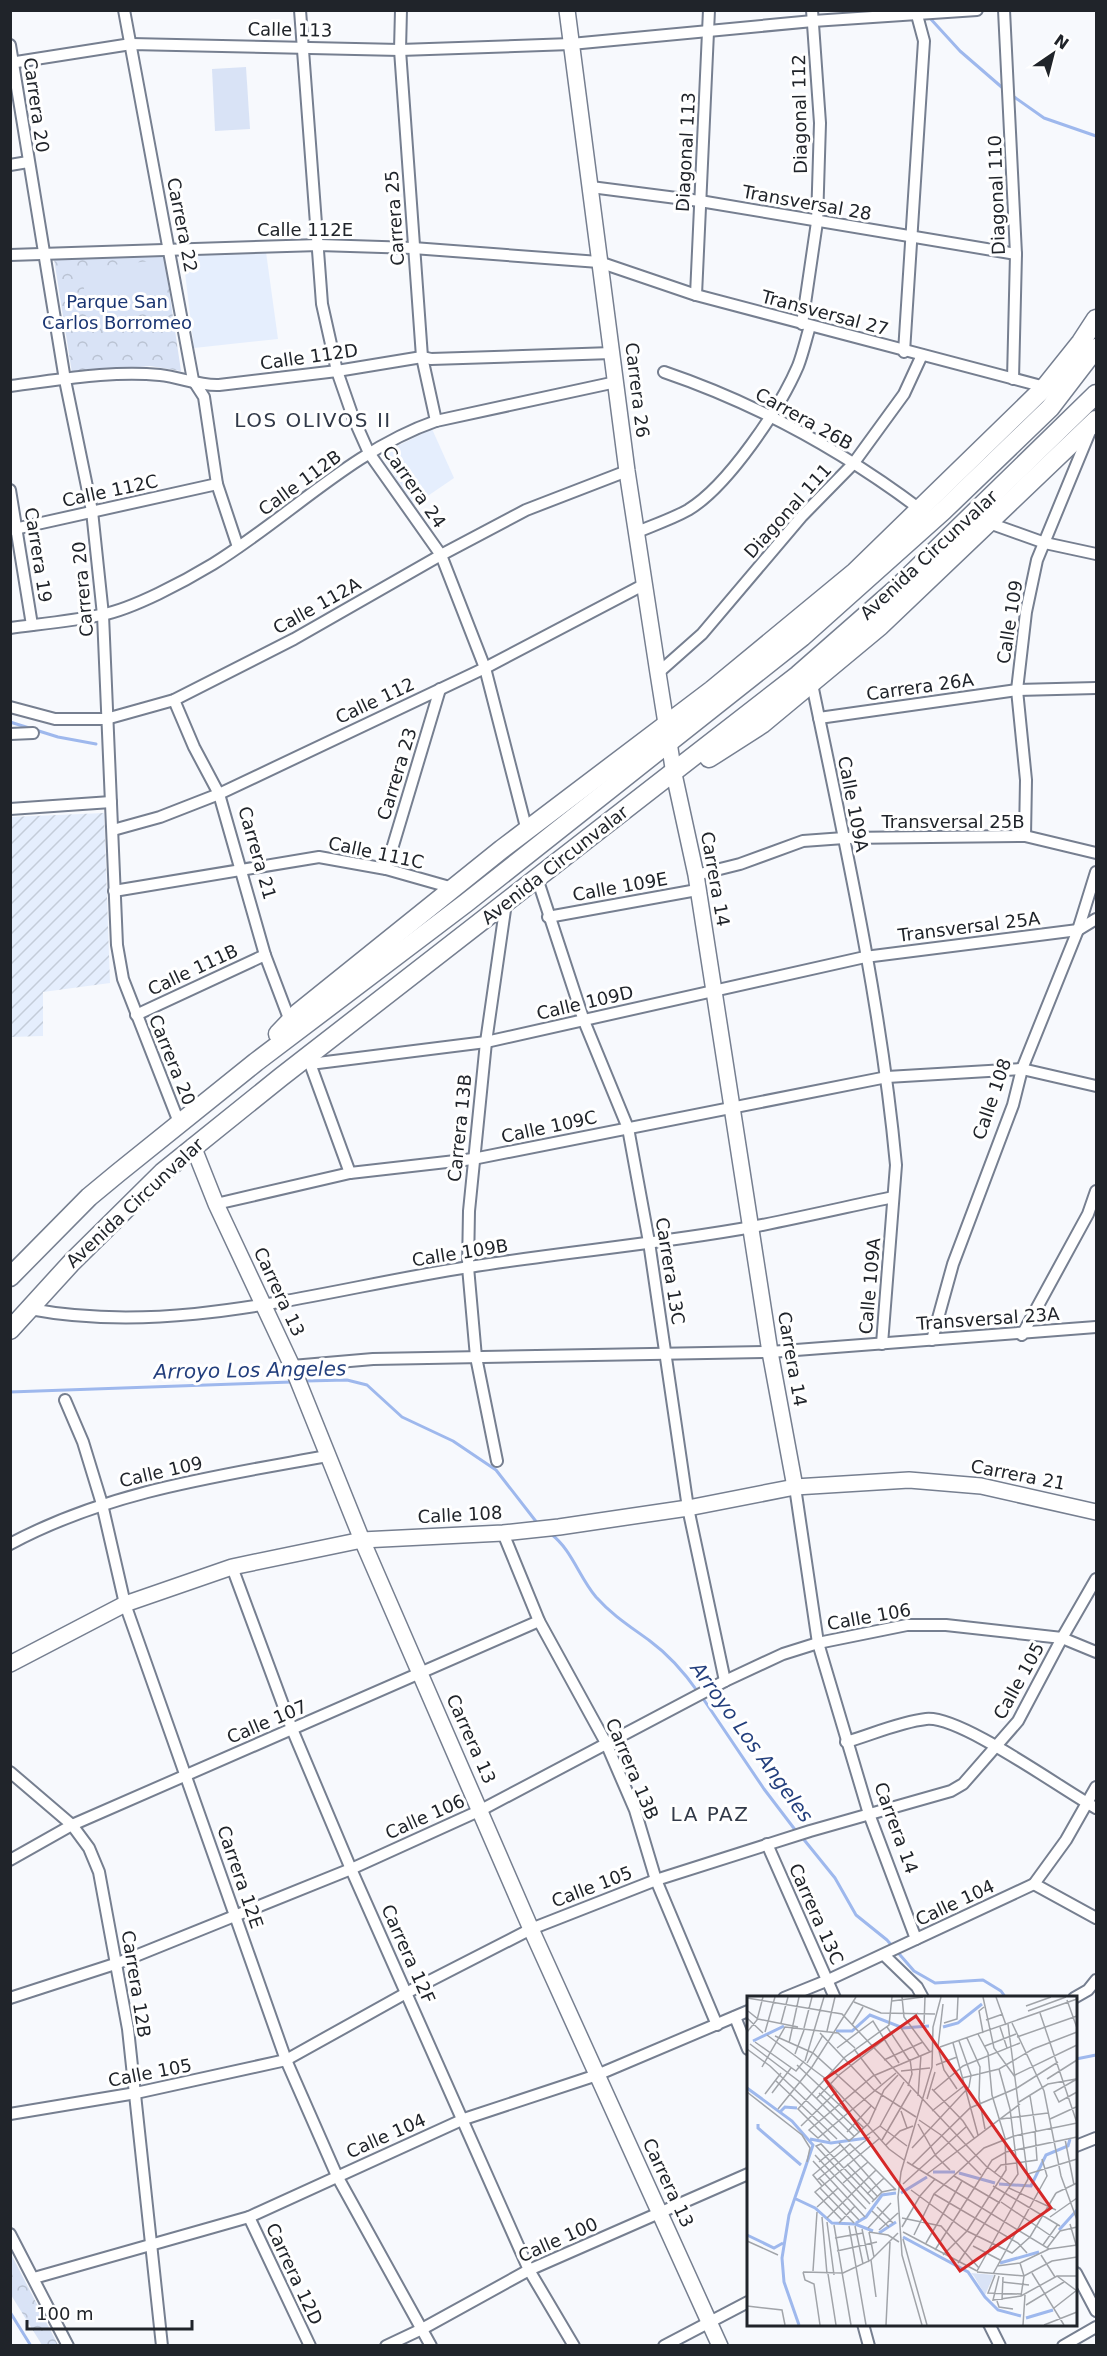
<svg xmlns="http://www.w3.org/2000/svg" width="1107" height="2356" viewBox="0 0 1107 2356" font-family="'DejaVu Sans',sans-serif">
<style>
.built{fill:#e5eefd}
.industrial{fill:url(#industrial-furrows)}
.park{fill:url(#park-crowns)}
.garden{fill:#d9e3f6}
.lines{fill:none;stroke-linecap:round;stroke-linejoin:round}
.stream{stroke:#9eb8ed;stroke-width:3}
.street-casing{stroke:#767f90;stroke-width:14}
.secondary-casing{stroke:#767f90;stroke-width:18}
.highway-casing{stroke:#767f90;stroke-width:21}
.street{stroke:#fff;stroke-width:10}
.secondary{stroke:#fff;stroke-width:15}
.highway{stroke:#fff;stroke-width:18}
.labels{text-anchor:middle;stroke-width:6;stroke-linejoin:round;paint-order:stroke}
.street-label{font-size:18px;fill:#20242a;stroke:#fff}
.park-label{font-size:18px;fill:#1a3572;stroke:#fff}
.neighbourhood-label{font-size:20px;letter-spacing:1.5px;fill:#323a49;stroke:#fff}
.water-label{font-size:20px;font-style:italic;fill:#233f7d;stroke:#fff}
.inset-river{fill:none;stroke:#9eb8ed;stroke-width:3}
.inset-road{fill:none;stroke:#a1a4a9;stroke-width:1.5}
.view{fill:#d62828;fill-opacity:0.15;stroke:#d62828;stroke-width:3}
.inset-edge{fill:none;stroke:#20242a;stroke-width:3}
</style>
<defs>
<pattern id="industrial-furrows" width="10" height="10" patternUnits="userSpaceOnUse" patternTransform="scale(1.5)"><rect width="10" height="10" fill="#e5eefd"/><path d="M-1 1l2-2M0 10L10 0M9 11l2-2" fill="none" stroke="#c4ccd9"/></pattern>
<pattern id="park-crowns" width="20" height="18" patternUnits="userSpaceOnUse" patternTransform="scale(1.5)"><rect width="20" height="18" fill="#d9e3f6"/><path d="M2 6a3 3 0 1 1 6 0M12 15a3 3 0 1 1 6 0" fill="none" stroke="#bac3d3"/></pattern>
</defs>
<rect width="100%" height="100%" fill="#f7f9fd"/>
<g class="built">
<polygon points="266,252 278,339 194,348 183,256"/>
<polygon points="432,429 454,478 413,506 381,454"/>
</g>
<polygon class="industrial" points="104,813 110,983 43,992 43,1036 11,1037 11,817"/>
<g class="park">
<polygon points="164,256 181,371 150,366 72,373 54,259"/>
<polygon points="11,2254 58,2345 42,2345 11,2295"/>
</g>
<g class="garden">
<polygon points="246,67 250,129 215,131 212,69"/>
<polygon points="161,260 167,312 87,319 82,268"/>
</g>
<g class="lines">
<g class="stream">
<polyline points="928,16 960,51 1005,90"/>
<polyline points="1010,94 1044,118 1096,136"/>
<polyline points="10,722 58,737 96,744"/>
<polyline points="305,1381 347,1380 367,1385 402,1417 453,1441 496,1470 538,1524"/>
<polyline points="10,1392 292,1382"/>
<path d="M551 1534C572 1550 579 1577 596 1597 612 1615 631 1627 650 1641 669 1655 684 1672 698 1692"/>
<polyline points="702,1697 764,1789 796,1831"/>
<polyline points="801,1836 835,1878 856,1915 887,1940 914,1971 935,1983 983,1980 1001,1991 1006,1998"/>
<polyline points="1076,2059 1096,2055"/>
<polyline points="10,2312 31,2346"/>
</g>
<defs>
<g id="street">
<polyline points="124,10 193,380 204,397 217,484 238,547"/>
<polyline points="300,10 322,304 337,371 353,417 369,453 441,555 485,668 527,831"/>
<polyline points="401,10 400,50 422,357 436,421"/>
<polyline points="1004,10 1016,254 1013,379"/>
<polyline points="10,45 65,380 92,511 103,615 117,945 123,979 180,1125"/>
<polyline points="10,63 131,44 400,50 571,44 813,21 977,10"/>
<polyline points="10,165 28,162"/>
<polyline points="591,187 700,201 1016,254"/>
<polyline points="10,255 319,245 413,248 599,262 696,295 1045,387"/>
<polyline points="696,295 709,10"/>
<polyline points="802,324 817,222 820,123 812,10"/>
<polyline points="904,352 924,41 917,15"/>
<path d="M664 372C755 403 844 452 921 510"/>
<path d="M10 386C59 380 111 370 160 375 180 377 199 386 219 385L337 371 422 357 431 359 612 353"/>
<polyline points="10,490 32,625"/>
<polyline points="989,523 1045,543 1096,554"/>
<polyline points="10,530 217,484"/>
<path d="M637 532C654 525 672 519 688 510 728 486 780 408 798 366 803 353 806 339 810 326"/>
<path d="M10 628C40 624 72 621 101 615 133 609 185 581 213 564 288 518 352 450 436 421L616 382"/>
<polyline points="658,673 702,634 802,516 853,464 904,394 922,355"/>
<path d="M812 684C845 843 881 1003 896 1165L882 1344"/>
<polyline points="174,700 194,747 219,794 265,955 290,1021"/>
<polyline points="10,707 55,719 106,719 174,700 294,639 441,555 526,510 627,471"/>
<polyline points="819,718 1017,690 1096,688"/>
<polyline points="10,734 33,733"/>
<polyline points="10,809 111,802"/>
<polyline points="113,830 160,817 219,794 485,668 645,584"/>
<polyline points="1025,836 1026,780 1017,690 1026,612 1037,560 1091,429"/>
<polyline points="386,869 440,689"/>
<polyline points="696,875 740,864 803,841 844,838 1025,836 1096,853"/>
<polyline points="537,878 584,1021 628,1128 649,1242 688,1508 725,1681"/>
<polyline points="114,891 319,857 386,869 453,888"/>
<polyline points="548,917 697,890"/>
<polyline points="136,1015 265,955"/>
<polyline points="308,1058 350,1173"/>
<polyline points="310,1064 486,1042 865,957 1078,930 1096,919"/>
<polyline points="216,1204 350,1173 473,1159 887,1077 1022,1069 1096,1086"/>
<path d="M30 1309C178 1337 324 1289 469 1267 563 1252 658 1244 752 1227 799 1218 846 1207 893 1197"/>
<polyline points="1022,1335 1088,1214 1096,1191"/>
<polyline points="932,1340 953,1264 1013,1105 1022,1069 1078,930 1096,872"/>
<polyline points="292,1366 373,1359 770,1352 1096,1327"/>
<polyline points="65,1400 83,1442 102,1504 125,1604 286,2060 337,2176 431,2346"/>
<polyline points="497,1461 476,1357 468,1267 469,1211 486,1042 506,903"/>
<polyline points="795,1487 818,1643 869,1814 916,1939"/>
<polyline points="503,1533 539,1621 606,1743 635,1810 656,1880 717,2025"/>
<path d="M10 1544C109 1491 218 1476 327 1456"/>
<polyline points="232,1567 292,1729 351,1869 529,2270 574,2346"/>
<path d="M846 1742C871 1735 899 1722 926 1719 960 1715 1061 1789 1096 1808"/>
<polyline points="10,1772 72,1825 89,1848 99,1872 128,2029 162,2346"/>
<polyline points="767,1844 835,1998"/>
<polyline points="10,1860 72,1825 539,1621"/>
<polyline points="1034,1884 1096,1918"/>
<polyline points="884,1955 917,1987 923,1998"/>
<polyline points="10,1998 118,1963 351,1869 481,1810 725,1681 783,1654 818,1643 907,1625 946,1625 1062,1638 1096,1652"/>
<polyline points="784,1998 826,1981 1034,1884 1066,1840 1096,1787"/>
<polyline points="1074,1998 1088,1990 1096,1980"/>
<polyline points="735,2017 748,2049"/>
<polyline points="10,2114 136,2093 286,2060 408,1992 531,1929 656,1880 810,1831 951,1791 963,1784 1018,1721 1062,1638 1096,1579"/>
<polyline points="1076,2146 1096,2138"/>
<polyline points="249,2217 310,2346"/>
<polyline points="10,2234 68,2346"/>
<polyline points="1076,2273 1096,2311"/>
<polyline points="34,2278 249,2217 464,2119 597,2075 748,2011"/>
<polyline points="863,2324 869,2346"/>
<polyline points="989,2324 1000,2346"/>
<polyline points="386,2346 422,2329 529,2270 748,2174"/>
<polyline points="664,2346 748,2302"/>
<polyline points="1063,2346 1096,2327"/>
</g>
<g id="secondary">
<polyline points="567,10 627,471 658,673 674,774 696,875 770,1352 795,1487"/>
<polyline points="193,1146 216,1204 292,1366 362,1540 531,1929 720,2346"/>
<polyline points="10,1664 125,1604 232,1567 362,1540 503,1533 559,1527 688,1508 795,1487 909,1480 981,1486 1096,1512"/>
</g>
<g id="highway">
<polyline points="709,758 762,724 880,626 1096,420"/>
<polyline points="278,1034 298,1013 502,849 712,690 855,572 1045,387 1081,342 1096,319"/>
<polyline points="10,1277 89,1197 118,1173 256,1062 466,903 802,637 943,511 1050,408 1096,348"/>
<polyline points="10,1330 72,1262 163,1172 281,1077 798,675 896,589 1096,394"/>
</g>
</defs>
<use href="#street" class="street-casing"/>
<use href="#secondary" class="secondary-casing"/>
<use href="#highway" class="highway-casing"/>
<use href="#street" class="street"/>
<use href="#secondary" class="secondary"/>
<use href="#highway" class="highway"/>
</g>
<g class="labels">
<g class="street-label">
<text transform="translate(290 30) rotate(1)" y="6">Calle 113</text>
<text transform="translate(36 105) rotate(82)" y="6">Carrera 20</text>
<text transform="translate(800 114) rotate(-91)" y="6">Diagonal 112</text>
<text transform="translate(686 152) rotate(-87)" y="6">Diagonal 113</text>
<text transform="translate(997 195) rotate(-92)" y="6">Diagonal 110</text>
<text transform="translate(807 203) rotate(10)" y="6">Transversal 28</text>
<text transform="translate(395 218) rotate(-94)" y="6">Carrera 25</text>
<text transform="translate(182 225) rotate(79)" y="6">Carrera 22</text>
<text x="305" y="236">Calle 112E</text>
<text transform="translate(825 313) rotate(15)" y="6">Transversal 27</text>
<text transform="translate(309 357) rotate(-8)" y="6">Calle 112D</text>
<text transform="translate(637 390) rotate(83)" y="6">Carrera 26</text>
<text transform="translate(804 419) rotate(29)" y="6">Carrera 26B</text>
<text transform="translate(300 483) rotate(-36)" y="6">Calle 112B</text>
<text transform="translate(414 487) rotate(55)" y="6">Carrera 24</text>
<text transform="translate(110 491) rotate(-12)" y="6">Calle 112C</text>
<text transform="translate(788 511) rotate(-48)" y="6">Diagonal 111</text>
<text transform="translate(38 555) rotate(81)" y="6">Carrera 19</text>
<text transform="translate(929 555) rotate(-43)" y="6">Avenida Circunvalar</text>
<text transform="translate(83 589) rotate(-95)" y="6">Carrera 20</text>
<text transform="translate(317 606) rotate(-29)" y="6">Calle 112A</text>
<text transform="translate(1010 622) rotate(-81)" y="6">Calle 109</text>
<text transform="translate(920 687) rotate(-8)" y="6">Carrera 26A</text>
<text transform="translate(375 701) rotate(-25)" y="6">Calle 112</text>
<text transform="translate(397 774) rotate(-73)" y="6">Carrera 23</text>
<text transform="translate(853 804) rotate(79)" y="6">Calle 109A</text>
<text x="953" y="828">Transversal 25B</text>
<text transform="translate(257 853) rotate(74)" y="6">Carrera 21</text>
<text transform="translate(376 853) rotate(12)" y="6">Calle 111C</text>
<text transform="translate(555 865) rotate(-38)" y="6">Avenida Circunvalar</text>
<text transform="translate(715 879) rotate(80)" y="6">Carrera 14</text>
<text transform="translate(620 887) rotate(-10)" y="6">Calle 109E</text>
<text transform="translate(969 927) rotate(-7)" y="6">Transversal 25A</text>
<text transform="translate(193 970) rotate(-25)" y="6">Calle 111B</text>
<text transform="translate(585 1003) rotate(-13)" y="6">Calle 109D</text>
<text transform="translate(172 1060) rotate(68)" y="6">Carrera 20</text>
<text transform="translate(992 1099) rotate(-71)" y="6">Calle 108</text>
<text transform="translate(549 1127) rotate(-12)" y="6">Calle 109C</text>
<text transform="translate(460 1128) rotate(-84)" y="6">Carrera 13B</text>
<text transform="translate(135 1203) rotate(-43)" y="6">Avenida Circunvalar</text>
<text transform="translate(460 1253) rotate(-9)" y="6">Calle 109B</text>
<text transform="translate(670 1271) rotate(81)" y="6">Carrera 13C</text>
<text transform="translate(870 1286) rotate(-85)" y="6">Calle 109A</text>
<text transform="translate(279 1292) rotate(65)" y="6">Carrera 13</text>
<text transform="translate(988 1319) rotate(-4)" y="6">Transversal 23A</text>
<text transform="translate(792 1359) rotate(80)" y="6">Carrera 14</text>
<text transform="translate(161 1472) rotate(-13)" y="6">Calle 109</text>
<text transform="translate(1018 1475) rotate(11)" y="6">Carrera 21</text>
<text transform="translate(460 1515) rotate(-3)" y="6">Calle 108</text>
<text transform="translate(869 1617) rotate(-10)" y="6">Calle 106</text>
<text transform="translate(1019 1681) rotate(-61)" y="6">Calle 105</text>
<text transform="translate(267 1722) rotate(-23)" y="6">Calle 107</text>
<text transform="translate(471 1739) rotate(66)" y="6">Carrera 13</text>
<text transform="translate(632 1769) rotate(67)" y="6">Carrera 13B</text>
<text transform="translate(425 1817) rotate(-24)" y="6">Calle 106</text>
<text transform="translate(896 1828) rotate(70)" y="6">Carrera 14</text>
<text transform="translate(240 1877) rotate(71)" y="6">Carrera 12E</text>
<text transform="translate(592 1887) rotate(-21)" y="6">Calle 105</text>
<text transform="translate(955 1903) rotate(-25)" y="6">Calle 104</text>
<text transform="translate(816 1914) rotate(66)" y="6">Carrera 13C</text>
<text transform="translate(408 1954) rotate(66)" y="6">Carrera 12F</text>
<text transform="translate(136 1984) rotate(81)" y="6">Carrera 12B</text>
<text transform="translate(150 2073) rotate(-11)" y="6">Calle 105</text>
<text transform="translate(386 2136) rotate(-24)" y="6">Calle 104</text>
<text transform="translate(668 2183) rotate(65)" y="6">Carrera 13</text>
<text transform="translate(558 2240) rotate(-24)" y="6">Calle 100</text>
<text transform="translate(294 2274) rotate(65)" y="6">Carrera 12D</text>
</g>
<g class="park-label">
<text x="117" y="308">Parque San<tspan x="117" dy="21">Carlos Borromeo</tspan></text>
</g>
<g class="neighbourhood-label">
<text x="313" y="427">LOS OLIVOS II</text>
<text x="710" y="1821">LA PAZ</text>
</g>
<g class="water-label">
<text transform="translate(250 1370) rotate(-1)" y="7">Arroyo Los Angeles</text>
<text transform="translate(752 1742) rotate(54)" y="7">Arroyo Los Angeles</text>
</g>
</g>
<g transform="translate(747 1996)">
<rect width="330" height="330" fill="#f7f9fd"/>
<path d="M224 277 247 279 238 299 227 280Z" fill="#d9e3f6"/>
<path class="inset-river" d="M196 31 211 27 235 8M89 35H105L123 19 156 32 182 30M6 45 37 30M0 92 45 125 66 149 42 219 35 262 37 286 52 329M33 116 38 111 50 112M11 128V132L54 169M63 143 84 147 120 142M186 176H208M212 177 248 187M252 188 284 190 299 159 321 150 323 143M154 197 180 181M49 203 68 212 85 227 108 228 126 235M109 227 119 221 135 199 149 197M312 234 330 214M132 237 149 226M0 239 27 252 36 247M156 241 221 276 238 301 251 314 274 320M253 267 292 256M279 322 306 314"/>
<path class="inset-road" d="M155 1 157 21 183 56M236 1 247 52 268 81M249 1 259 29M0 2 95 18 239 170 264 189M320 4 330 32M145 5 176 1M107 6 134 17 188 18M279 10 304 1M1 15 11 23 51 31M281 15 319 1M293 17 330 127M0 22 16 37M239 24 256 18M34 27 41 1M197 27 210 23 211 1M265 27 297 95 314 180 330 224M177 28 178 1M105 29 116 11M140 31 162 64M253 31 260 52M57 32 65 1M154 32 172 60M80 35 88 1M0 36 10 24 16 1M18 36 28 1M73 37 127 94 169 121M236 37 232 15 237 11M20 39 79 83 142 153 157 164M28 40 66 57 129 114M270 41 330 20M220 42 233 71 232 102 238 133M8 46 49 75 57 65M42 47 52 1M206 47 231 139M3 48 53 86 107 140M238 50 269 38M191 51 196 8M193 51 330 3M90 52 126 25 152 67M0 53 23 70 102 145 122 127 137 94 151 79M107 53 134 88M192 55 197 74 210 93M48 58 57 34M137 64 176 46M58 65 77 1M60 67 76 39M50 69 117 132M189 69 210 61M15 71 38 31 91 37 108 52M154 75 183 72M149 77 71 142 62 134 126 80 185 55M268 79 330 49M215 82 252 73 286 53 330 36M300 83 330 64M330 83 307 96 312 106 330 96M28 84 90 143M161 90 165 78 163 63M185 93 216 125 227 142M186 95 216 70 273 47M0 96 55 139 63 152 60 166M25 97 44 72M72 97 112 136M18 98 34 77M171 100 174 59M283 100 289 136M69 103 92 79 171 17M180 103 188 76M272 106 301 88 329 83M31 113 65 71 109 1M154 115 160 132M185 115 217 90M254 123 301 117M303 123 329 111M172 124 194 139 234 179M171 128 189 160 203 174M54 130 90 95M133 130 160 150M100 136 124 110M119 140 133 130 157 86M318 143 327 189M135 144 164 94M83 145 51 113 98 61 142 29 145 1M92 147 135 196M139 149 153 135 166 130M165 152 222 91 224 79 212 45M68 159 119 213M66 165 118 221M72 166 93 149M160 166 302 253 330 249M100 168 131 201M165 169 223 112 270 92 311 66M247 177 254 169 290 164 288 136M180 178 273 108M281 178 330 163M207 180 253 207M72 182 112 224M70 184 123 141M96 187 121 166M156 188 220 130M75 190 66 179 103 148 149 194M246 190 313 230M73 192 107 227M262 192 309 214M164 194 220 235 265 257 283 241 309 197M309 197 330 187M120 198 137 182M187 198 271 247 280 257M125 206 135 196 149 193M254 206 307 242M123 208 69 150 74 148 127 204M70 211 91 192M130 211 146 227M125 215 142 231M75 221 80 278M303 221 330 202M80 222 129 174M155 222 194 230 232 272M95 224 68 196 133 142M80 226 87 279M92 227 108 210M323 228 330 252M87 229 104 329M102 230 119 329M108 230 116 268M155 231 173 200 188 183M121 232 144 207M115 233 122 266M132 234 151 217M122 236 141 239 152 246M122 236 127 261M156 236 230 275M167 239 187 198 237 152 267 140 330 127M88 242 116 237M156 243 180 329M0 245 31 259M179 247 215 185M296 249 311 228M226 250 253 264M300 252 313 235 330 231M188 254 245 164 259 156 330 141M90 255 130 246M196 259 220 235 259 174 258 142 245 99 241 57 231 38M294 259 308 281M124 264 129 301M211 267 271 178 263 113 252 73M273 267 277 280 274 300M250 270 273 267 302 253M66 275 70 216M230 275 281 183 261 28M56 276 96 277 124 264 151 237M56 276 58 284 67 288 73 329M230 276 277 280 305 265 330 261M285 277 317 329M81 278 89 329M246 278 300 180 295 163M248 279 241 297 274 298M252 280 246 304 274 300 310 280H330M310 280 330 295M255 286 282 289M255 304 256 281M250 305 252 311 266 313M279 309 317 286M0 310 35 314 38 329M307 312 330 294M139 329 143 246M175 329 155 259 151 201 154 176 185 71 186 31 194 1M276 329 278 299M297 329 330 316"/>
<path class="view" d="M169 20 304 212 213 275 78 83Z"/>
<rect width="330" height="330" class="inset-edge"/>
</g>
<rect width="1107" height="2356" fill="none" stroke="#20242a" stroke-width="24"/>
<g transform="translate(1053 54) rotate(35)" stroke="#ffffff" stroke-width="4.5" paint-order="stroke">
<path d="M0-4.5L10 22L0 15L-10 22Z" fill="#20242a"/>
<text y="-9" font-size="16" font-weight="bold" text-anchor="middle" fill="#20242a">N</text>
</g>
<path d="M27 2320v9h165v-9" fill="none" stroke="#20242a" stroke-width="3"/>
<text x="36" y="2320" font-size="18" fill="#20242a" stroke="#ffffff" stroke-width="4.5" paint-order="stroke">100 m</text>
</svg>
